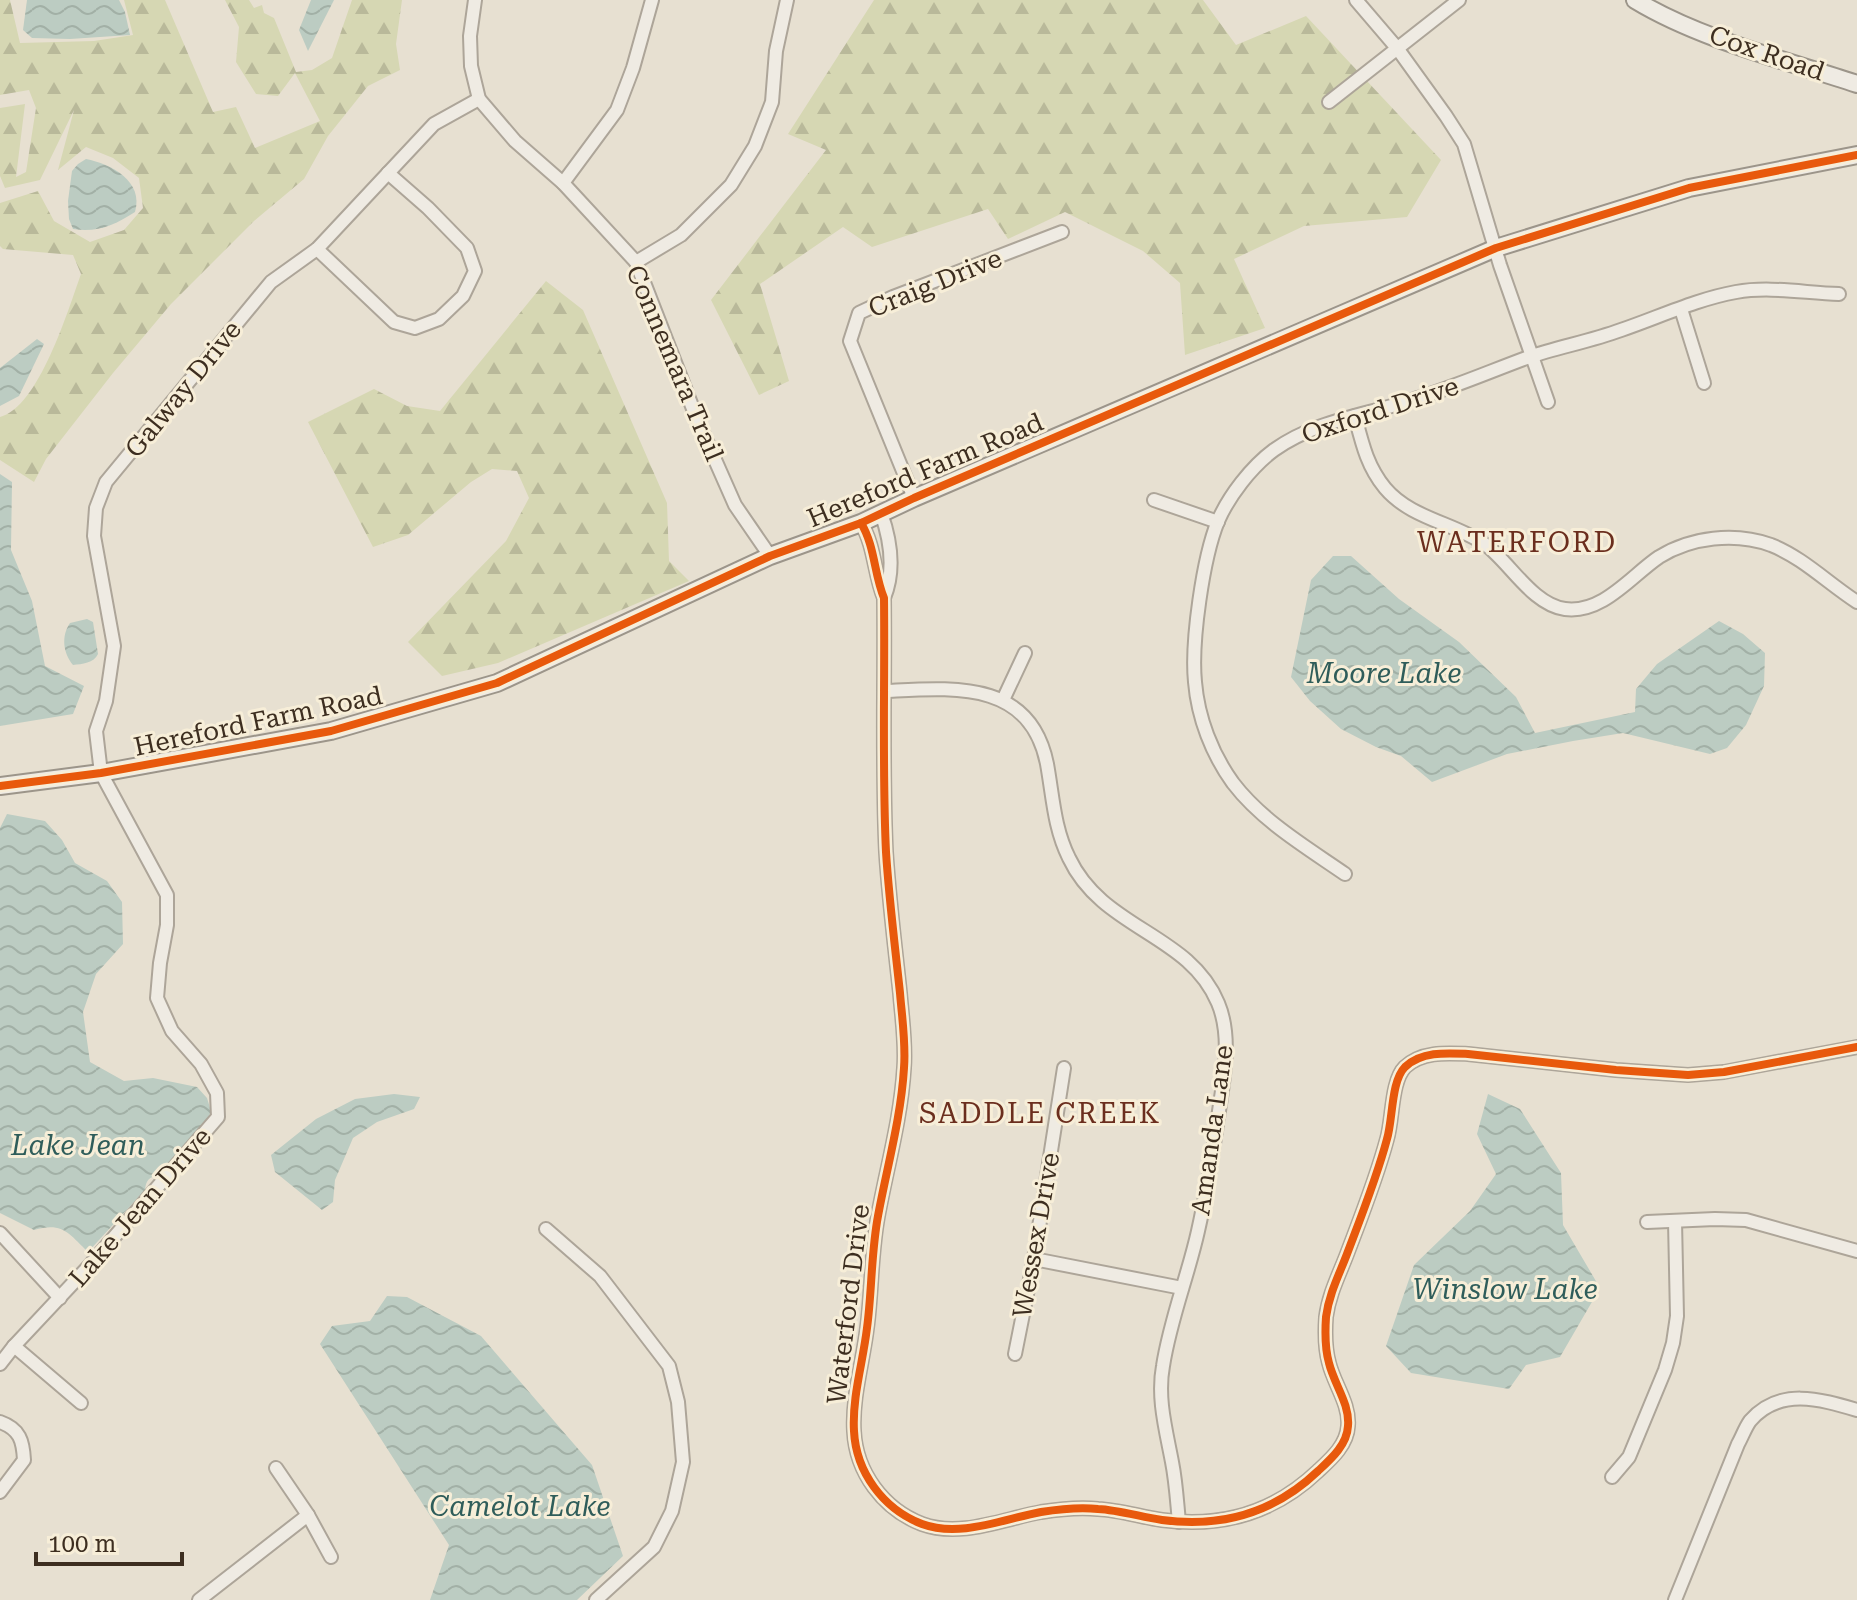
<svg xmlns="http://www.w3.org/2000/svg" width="1857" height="1600" viewBox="0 0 1857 1600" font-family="'Roboto Serif',serif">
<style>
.forest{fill:url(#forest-firs)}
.water{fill:url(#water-waves)}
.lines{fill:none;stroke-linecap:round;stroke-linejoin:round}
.street-casing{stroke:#ada599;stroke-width:16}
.secondary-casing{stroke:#9c958a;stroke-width:20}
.street{stroke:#efebe3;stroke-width:12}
.secondary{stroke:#efebe3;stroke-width:16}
.cycleway-casing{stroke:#f7eed8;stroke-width:13}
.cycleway{stroke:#e8590c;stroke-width:8}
.labels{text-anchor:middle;stroke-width:6;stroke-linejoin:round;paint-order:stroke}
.street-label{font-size:26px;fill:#3d2e20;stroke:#f7eed8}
.neighbourhood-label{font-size:28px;letter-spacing:2px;fill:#6b2e1e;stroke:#f7eed8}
.water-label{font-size:28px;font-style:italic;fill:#2f5d5a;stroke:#f7eed8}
</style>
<defs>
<pattern id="forest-firs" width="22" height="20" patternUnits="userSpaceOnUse" patternTransform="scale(2)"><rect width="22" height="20" fill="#d6d7b3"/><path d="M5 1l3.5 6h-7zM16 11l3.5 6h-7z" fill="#b9b99a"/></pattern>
<pattern id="water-waves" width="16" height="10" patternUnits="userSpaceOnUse" patternTransform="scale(2)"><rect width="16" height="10" fill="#bcccc2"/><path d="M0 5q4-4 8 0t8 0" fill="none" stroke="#a2b0a6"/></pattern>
</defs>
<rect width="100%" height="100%" fill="#e7e0d1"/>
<g class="forest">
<path d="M0 0H10L20 43 94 41 133 35 124 0H165L213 112 236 107 255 148 320 121 295 73 278 96 256 94 236 62 239 27 225 0H249L254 8 262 5 264 13 274 18 296 72 312 70 332 58 352 0H402L396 44 400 70 368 86 328 136 304 179 254 221 171 304 113 373 46 459 34 482 0 460V417C39 407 68 310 81 274L73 255 3 249 0 246V203L38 191 54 221 90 242 124 230 143 208 139 178 113 158 86 147 58 170 74 110 40 180 5 188 0 176V108L25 104 16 177 26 172 36 108 29 90 0 95Z"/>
<polygon points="874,0 1203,0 1236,45 1306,16 1441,160 1407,217 1304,226 1234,259 1265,328 1185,355 1180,283 1143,251 1065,212 1008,239 988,209 872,247 843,227 760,284 789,381 759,395 711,300 826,150 788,134"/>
<polygon points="546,281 583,310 667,503 669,561 689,581 498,663 442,676 408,642 506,541 529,498 517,471 492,469 471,482 408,535 373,547 308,422 374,389 407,406 440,411"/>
</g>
<g class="water">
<polygon points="27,0 119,0 125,12 130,35 70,39 32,38 23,30"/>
<polygon points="311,0 334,0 308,51 299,30"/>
<path d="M86 159C111 164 144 181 135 212 115 225 97 233 73 229L69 219 68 201 72 171 78 164Z"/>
<polygon points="37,339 44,344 19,396 0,406 0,368"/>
<polygon points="0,474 12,482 11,550 32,601 45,666 84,686 73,714 0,726"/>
<polygon points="1333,556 1351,556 1399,599 1459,642 1516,697 1535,733 1635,712 1636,689 1657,664 1719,621 1743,634 1765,653 1764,686 1746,725 1727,748 1710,754 1623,733 1573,741 1507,754 1432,782 1401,756 1376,747 1341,729 1310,701 1291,677 1311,580"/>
<path d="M87 619 93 622 98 654C94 663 82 664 73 665 63 653 61 636 70 623Z"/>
<path d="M7 814 45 821 62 840 75 863 107 881 122 902 123 944 96 974 83 1012 90 1062 124 1081 153 1078 197 1087 207 1098 211 1111 207 1121 159 1175C149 1177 146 1180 145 1190L88 1252C68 1233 63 1222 34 1230L0 1213V828Z"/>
<polygon points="394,1094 420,1097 414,1109 377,1122 353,1138 335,1180 333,1202 322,1210 275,1172 271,1155 316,1119 355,1099"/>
<polygon points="1488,1094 1520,1109 1561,1173 1563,1225 1600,1288 1560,1357 1526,1365 1509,1389 1411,1373 1386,1346 1414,1265 1470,1211 1496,1174 1477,1134"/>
<polygon points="387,1296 407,1297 481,1336 592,1465 623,1556 577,1600 430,1600 449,1545 320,1344 332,1326 370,1321"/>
</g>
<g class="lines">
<defs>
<g id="street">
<polyline points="475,0 470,36 471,66 479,99 515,141 563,183 636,262 697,419 735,505 770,556"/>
<polyline points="1356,0 1397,48 1446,116 1464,144 1500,265 1548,402"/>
<polyline points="1329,102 1459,0"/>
<polyline points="563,183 617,110 633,68 652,0"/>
<polyline points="317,249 394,322 415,328 439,319 463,296 475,271 467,248 428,208 388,173"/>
<polyline points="636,262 681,235 731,185 755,146 772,102 776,51 787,0"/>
<polyline points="1681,309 1704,383"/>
<path d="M1355 416C1362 443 1367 466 1385 488 1411 519 1455 523 1486 545 1510 563 1533 605 1565 609 1603 614 1632 575 1659 557 1691 537 1735 532 1771 545 1802 557 1829 584 1857 602"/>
<polyline points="914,498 850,341 859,313 893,297 1062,232"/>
<polyline points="1154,500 1218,522"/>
<path d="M881 513C891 541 895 571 884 598"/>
<path d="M861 523C875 546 874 574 884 598 885 683 882 768 886 852 889 899 895 946 900 993 902 1018 906 1043 904 1068 901 1118 887 1167 878 1216 871 1253 872 1291 867 1328 863 1362 852 1397 854 1431 856 1472 883 1509 922 1524 960 1538 1003 1519 1041 1512 1060 1509 1079 1507 1098 1509 1119 1510 1141 1517 1162 1520 1222 1528 1274 1513 1318 1471 1331 1459 1347 1445 1348 1426 1350 1404 1334 1384 1329 1363 1325 1349 1325 1332 1326 1317 1329 1294 1339 1275 1347 1254 1361 1217 1377 1177 1387 1139 1393 1119 1391 1081 1405 1067 1422 1051 1447 1053 1468 1054L1616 1070 1688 1075 1724 1072 1857 1047"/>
<path d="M885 691C952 688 1030 679 1047 764 1053 797 1054 828 1069 858 1103 930 1189 933 1218 1003 1232 1036 1224 1077 1219 1111 1213 1151 1207 1192 1198 1231 1188 1276 1170 1320 1163 1366 1157 1398 1166 1430 1172 1462 1176 1482 1177 1502 1179 1522"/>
<polyline points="1003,700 1025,653"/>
<path d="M1345 874C1306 847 1262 821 1233 783 1212 754 1198 718 1195 682 1191 642 1203 558 1218 521 1229 496 1251 467 1274 450 1316 420 1367 415 1415 399 1454 387 1491 371 1529 357 1559 347 1591 341 1621 330 1659 317 1697 299 1736 292 1770 286 1805 293 1839 294"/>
<polyline points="1647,1222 1715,1219 1746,1220 1857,1251"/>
<polyline points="546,1229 600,1276 669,1366 678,1402 683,1462 672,1511 654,1547 596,1600"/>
<polyline points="0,1233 60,1298"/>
<polyline points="1034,1259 1182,1288"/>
<polyline points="14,1346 81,1403"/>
<polyline points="1015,1354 1034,1259 1064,1068"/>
<polyline points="0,1364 14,1346 90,1265 218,1117 217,1093 201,1064 172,1031 157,998 160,963 167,925 167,895 101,773 96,731 106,701 114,646 94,536 96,508 106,482 271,282 317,249 434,124 479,99"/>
<path d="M0 1422C20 1429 23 1441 24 1460L0 1492"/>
<polyline points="276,1468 308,1515 331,1557"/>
<polyline points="1612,1477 1629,1457 1665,1370 1673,1343 1677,1316 1675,1221"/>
<polyline points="199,1600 308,1515"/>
<path d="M1675 1600 1738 1444C1742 1437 1745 1428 1750 1421 1779 1387 1820 1399 1857 1410"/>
</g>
<g id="secondary">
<path d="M1635 0C1699 39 1785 60 1857 84"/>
<polyline points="0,786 101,773 331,731 497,683 770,556 861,523 914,498 1496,248 1689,188 1857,155"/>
</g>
</defs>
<use href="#street" class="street-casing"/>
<use href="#secondary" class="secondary-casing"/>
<use href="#street" class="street"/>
<use href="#secondary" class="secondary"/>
<defs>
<g id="cycleway">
<path d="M861 523C875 546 874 574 884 598 885 683 882 768 886 852 889 899 895 946 900 993 902 1018 906 1043 904 1068 901 1118 887 1167 878 1216 871 1253 872 1291 867 1328 863 1362 852 1397 854 1431 856 1472 883 1509 922 1524 960 1538 1003 1519 1041 1512 1060 1509 1079 1507 1098 1509 1119 1510 1141 1517 1162 1520 1222 1528 1274 1513 1318 1471 1331 1459 1347 1445 1348 1426 1350 1404 1334 1384 1329 1363 1325 1349 1325 1332 1326 1317 1329 1294 1339 1275 1347 1254 1361 1217 1377 1177 1387 1139 1393 1119 1391 1081 1405 1067 1422 1051 1447 1053 1468 1054L1616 1070 1688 1075 1724 1072 1857 1047"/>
<polyline points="0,786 101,773 331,731 497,683 770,556 861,523 914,498 1496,248 1689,188 1857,155"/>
</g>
</defs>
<use href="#cycleway" class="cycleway-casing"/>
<use href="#cycleway" class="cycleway"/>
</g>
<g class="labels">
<g class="street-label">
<text transform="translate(1767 53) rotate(19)" y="9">Cox Road</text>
<text transform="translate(935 283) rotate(-22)" y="9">Craig Drive</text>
<text transform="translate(675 363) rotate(67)" y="9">Connemara Trail</text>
<text transform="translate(183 389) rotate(-51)" y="9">Galway Drive</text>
<text transform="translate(1380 410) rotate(-18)" y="9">Oxford Drive</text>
<text transform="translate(925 470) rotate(-23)" y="9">Hereford Farm Road</text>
<text transform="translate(258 721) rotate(-12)" y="9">Hereford Farm Road</text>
<text transform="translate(1212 1130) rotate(-82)" y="9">Amanda Lane</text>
<text transform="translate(140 1207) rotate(-49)" y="9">Lake Jean Drive</text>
<text transform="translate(1036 1235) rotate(-80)" y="9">Wessex Drive</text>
<text transform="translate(848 1304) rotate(-83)" y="9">Waterford Drive</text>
</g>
<g class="neighbourhood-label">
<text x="1517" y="552">WATERFORD</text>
<text x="1040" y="1123">SADDLE CREEK</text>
</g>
<g class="water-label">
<text x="1384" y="683">Moore Lake</text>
<text x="78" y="1155">Lake Jean</text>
<text x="1505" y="1299">Winslow Lake</text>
<text x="520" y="1516">Camelot Lake</text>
</g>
</g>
<path d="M36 1552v12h146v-12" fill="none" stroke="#3d2e20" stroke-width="4"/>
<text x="48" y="1552" font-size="24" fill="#3d2e20" stroke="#f7eed8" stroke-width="6" paint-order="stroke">100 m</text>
</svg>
